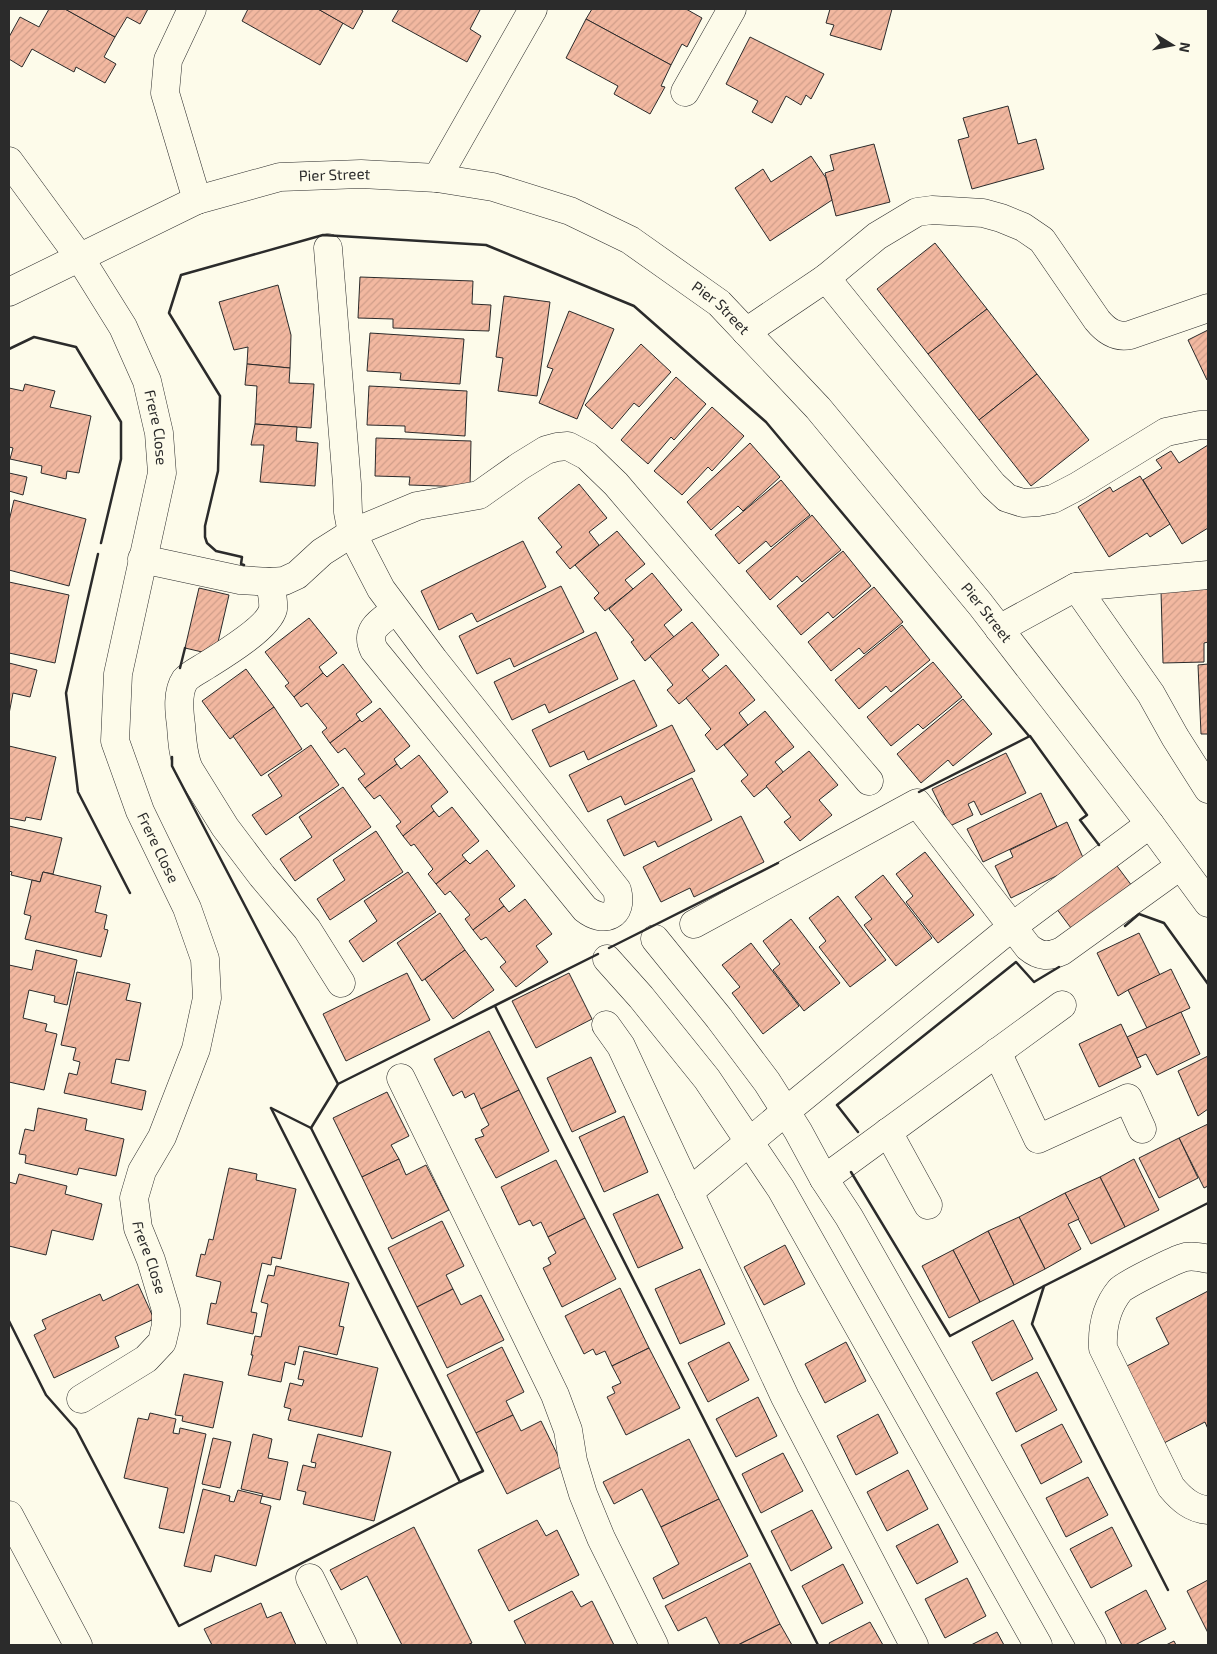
<svg xmlns="http://www.w3.org/2000/svg" width="1217" height="1654" viewBox="0 0 1217 1654" font-family="'Exo 2',sans-serif">
<style>
.building{fill:url(#building-hatch);stroke:#2b2b2b}
.lines{fill:none;stroke-linecap:round;stroke-linejoin:round}
.minor-casing{stroke:#2b2b2b;stroke-width:29}
.major-casing{stroke:#2b2b2b;stroke-width:29}
.minor{stroke:#fdfbea;stroke-width:28}
.major{stroke:#fdfbea;stroke-width:28}
.wall{stroke:#2b2b2b;stroke-width:2.5}
.labels{text-anchor:middle;stroke-width:4;stroke-linejoin:round;paint-order:stroke}
.street-label{font-size:15px;fill:#2b2b2b;stroke:#fdfbea}
</style>
<defs>
<pattern id="building-hatch" width="6" height="6" patternUnits="userSpaceOnUse" patternTransform="scale(1.25)"><rect width="6" height="6" fill="#f2b8a0"/><path d="M-1 1l2-2M0 6l6-6M5 7l2-2" fill="none" stroke="#d09e8a"/></pattern>
</defs>
<rect width="100%" height="100%" fill="#fdfbea"/>
<g class="building">
<polygon points="49,9 65,9 115,37 104,57 116,64 105,83 76,67 74,72 32,49 22,67 9,59 9,37 20,17 39,27"/>
<polygon points="65,9 148,9 140,24 127,17 115,37"/>
<polygon points="248,9 318,9 343,23 320,65 242,21"/>
<polygon points="318,9 360,9 363,11 353,29"/>
<polygon points="399,9 477,9 480,10 470,29 481,36 467,62 392,21"/>
<polygon points="592,9 686,9 702,18 687,47 682,44 671,65 586,19"/>
<polygon points="830,9 892,9 881,50 830,35 834,25 826,23"/>
<polygon points="586,19 671,65 661,86 665,87 650,114 614,94 618,86 566,58"/>
<polygon points="750,37 824,74 811,99 806,95 801,105 786,96 772,123 752,112 758,101 726,84"/>
<polygon points="1008,106 1018,144 1036,139 1044,169 972,189 958,140 969,137 963,118"/>
<polygon points="874,144 890,202 836,216 825,173 834,170 830,155"/>
<polygon points="811,156 826,178 832,200 770,241 735,188 763,169 771,182"/>
<polygon points="935,243 987,309 928,354 877,289"/>
<polygon points="360,277 473,281 472,304 491,305 489,331 393,328 393,319 358,318"/>
<polygon points="278,285 291,335 290,368 247,364 248,347 234,350 219,302"/>
<polygon points="504,296 550,302 537,396 498,391 503,358 496,357"/>
<polygon points="987,309 1037,374 979,420 928,354"/>
<polygon points="569,311 614,329 577,419 539,403 553,369 547,367"/>
<polygon points="1208,330 1208,380 1207,380 1188,340"/>
<polygon points="370,333 464,339 460,384 400,380 401,373 367,371"/>
<polygon points="641,344 671,372 639,407 634,403 612,429 585,405"/>
<polygon points="247,364 290,368 289,383 314,384 311,428 255,424 257,386 245,385"/>
<polygon points="1037,374 1089,440 1031,486 979,420"/>
<polygon points="676,377 706,404 674,440 671,437 648,464 621,440"/>
<polygon points="25,384 55,391 50,407 91,416 79,473 67,471 66,479 41,473 42,466 10,459 13,448 9,447 9,388 23,391"/>
<polygon points="369,386 467,391 465,436 405,432 405,426 367,425"/>
<polygon points="712,407 744,436 712,471 708,467 682,495 654,471"/>
<polygon points="255,424 297,427 296,441 318,443 315,486 260,482 264,445 251,445"/>
<polygon points="376,438 471,441 470,487 409,485 410,477 375,476"/>
<polygon points="750,443 780,477 743,511 738,506 711,530 687,502"/>
<polygon points="1208,445 1208,528 1182,544 1143,480 1162,468 1156,460 1171,451 1179,463"/>
<polygon points="9,473 27,477 23,495 9,491"/>
<polygon points="1140,476 1170,524 1150,537 1147,533 1109,557 1078,507 1110,487 1113,492"/>
<polygon points="781,480 810,515 771,547 766,541 739,564 715,535"/>
<polygon points="579,484 607,518 589,532 599,545 570,569 556,552 562,547 538,518"/>
<polygon points="14,500 86,519 69,586 9,570 9,521"/>
<polygon points="812,515 841,550 802,582 797,576 770,600 746,571"/>
<polygon points="617,531 645,564 625,580 633,589 605,611 594,598 599,593 575,565"/>
<polygon points="523,541 546,587 477,622 472,613 439,630 421,591"/>
<polygon points="843,551 871,586 833,618 828,612 801,635 777,606"/>
<polygon points="652,573 682,610 664,625 674,637 645,661 631,642 634,640 609,609"/>
<polygon points="9,582 69,595 55,663 9,653"/>
<polygon points="561,586 584,632 514,667 510,658 477,674 459,636"/>
<polygon points="874,587 903,622 864,654 859,648 831,671 808,642"/>
<polygon points="199,588 229,595 215,655 185,648"/>
<polygon points="1208,589 1208,642 1204,643 1204,662 1163,663 1161,591"/>
<polygon points="309,618 337,653 319,667 323,673 294,697 285,686 289,683 265,652"/>
<polygon points="692,622 719,655 702,670 710,679 679,704 667,690 673,685 650,656"/>
<polygon points="902,625 930,660 891,692 886,686 859,709 835,680"/>
<polygon points="596,632 618,679 549,713 545,704 512,720 494,682"/>
<polygon points="933,662 962,697 923,729 918,724 891,746 867,717"/>
<polygon points="9,663 37,670 30,697 13,693 9,714"/>
<polygon points="343,664 372,702 356,714 360,720 330,743 322,732 327,728 307,703 301,707 294,697 323,673 327,677"/>
<polygon points="1208,664 1208,734 1201,734 1198,665"/>
<polygon points="726,665 755,700 739,713 748,725 717,750 705,735 711,729 686,698"/>
<polygon points="246,669 274,707 230,739 202,701"/>
<polygon points="634,680 657,726 588,760 584,751 550,767 532,730"/>
<polygon points="963,699 992,734 953,766 948,760 921,783 897,754"/>
<polygon points="274,707 302,749 261,776 233,736"/>
<polygon points="380,708 410,746 394,759 397,764 365,788 358,779 365,774 345,748 338,753 330,743 360,720 362,722"/>
<polygon points="765,711 794,747 775,762 784,773 754,797 741,781 748,775 724,745"/>
<polygon points="672,725 695,771 625,805 621,796 588,812 569,775"/>
<polygon points="311,745 339,785 266,835 252,815 282,796 268,775"/>
<polygon points="9,746 56,757 41,820 26,817 25,821 9,818"/>
<polygon points="809,751 838,785 819,800 832,815 800,841 784,822 791,817 766,786"/>
<polygon points="1006,753 1026,793 981,815 974,801 968,804 973,815 950,826 932,789"/>
<polygon points="419,755 448,792 431,806 434,811 403,836 396,826 401,822 380,795 374,799 365,788 397,764 401,769"/>
<polygon points="692,778 712,820 658,847 655,841 624,856 607,820"/>
<polygon points="343,787 371,827 295,881 280,859 312,837 299,817"/>
<polygon points="1041,793 1057,827 983,862 967,829"/>
<polygon points="452,807 479,841 462,855 466,860 436,884 428,874 433,869 414,844 411,846 403,836 434,811 439,817"/>
<polygon points="741,816 764,862 694,897 690,888 661,902 643,867"/>
<polygon points="1067,822 1085,862 1011,898 995,866 1013,857 1010,850"/>
<polygon points="9,826 62,838 53,874 43,872 40,882 11,875 12,872 9,871"/>
<polygon points="376,831 403,872 330,920 317,899 345,880 333,860"/>
<polygon points="487,850 515,886 499,899 504,906 473,930 465,919 470,915 450,891 445,895 436,884 466,860 470,864"/>
<polygon points="925,852 974,915 938,943 906,902 913,896 896,874"/>
<polygon points="1114,862 1132,886 1074,932 1056,908"/>
<polygon points="43,872 101,886 95,912 107,915 104,929 108,930 101,957 25,939 31,916 24,914 32,880 40,882"/>
<polygon points="408,872 436,912 363,962 349,941 377,921 364,901"/>
<polygon points="883,875 932,938 896,966 864,925 872,919 855,897"/>
<polygon points="838,896 886,960 850,987 819,947 826,941 809,918"/>
<polygon points="525,899 552,934 536,946 548,962 516,987 500,967 506,962 486,937 481,940 473,930 504,906 509,912"/>
<polygon points="440,913 465,950 422,981 397,943"/>
<polygon points="791,919 840,983 804,1011 773,970 780,964 763,941"/>
<polygon points="1139,933 1160,975 1128,990 1118,996 1097,953"/>
<polygon points="751,943 799,1006 763,1034 732,993 740,987 722,965"/>
<polygon points="36,950 77,960 67,1005 54,1002 55,996 29,990 23,1018 47,1024 45,1031 57,1034 44,1090 9,1082 9,965 32,970"/>
<polygon points="465,950 494,990 453,1019 425,979"/>
<polygon points="1171,969 1190,1008 1147,1028 1128,990"/>
<polygon points="77,972 130,984 126,1000 141,1003 129,1061 116,1059 111,1083 146,1091 142,1110 64,1093 69,1073 77,1075 80,1062 73,1060 76,1048 61,1045"/>
<polygon points="407,973 430,1020 346,1061 323,1014"/>
<polygon points="569,973 592,1019 536,1048 512,1001"/>
<polygon points="1181,1012 1200,1054 1157,1075 1146,1054 1137,1058 1127,1037"/>
<polygon points="1121,1024 1141,1067 1099,1087 1079,1044"/>
<polygon points="489,1031 519,1090 481,1109 474,1093 465,1098 462,1091 453,1096 434,1059"/>
<polygon points="1208,1056 1208,1109 1198,1116 1178,1071"/>
<polygon points="591,1057 616,1112 572,1132 547,1078"/>
<polygon points="519,1090 549,1151 496,1178 475,1139 484,1136 481,1130 489,1125 481,1109"/>
<polygon points="387,1092 409,1136 391,1145 399,1159 362,1177 333,1118"/>
<polygon points="38,1108 87,1119 85,1130 124,1139 116,1176 79,1168 77,1175 25,1163 26,1155 19,1154 25,1129 34,1131"/>
<polygon points="624,1116 648,1172 604,1192 579,1137"/>
<polygon points="1208,1124 1208,1186 1204,1188 1179,1138"/>
<polygon points="1179,1138 1198,1178 1159,1198 1139,1158"/>
<polygon points="399,1159 406,1175 426,1165 449,1210 392,1239 362,1177"/>
<polygon points="1134,1159 1159,1210 1125,1227 1100,1177"/>
<polygon points="556,1160 585,1218 548,1237 541,1222 533,1226 530,1220 519,1225 501,1187"/>
<polygon points="229,1168 257,1174 256,1180 296,1189 281,1259 272,1257 271,1265 262,1263 251,1312 257,1313 253,1334 207,1324 211,1303 216,1304 221,1282 196,1276 201,1254 205,1255 209,1239 213,1240"/>
<polygon points="19,1174 67,1186 65,1194 102,1204 93,1240 52,1230 46,1255 9,1246 9,1182 16,1184"/>
<polygon points="1100,1177 1125,1227 1091,1244 1065,1193"/>
<polygon points="1065,1193 1079,1219 1068,1224 1081,1249 1045,1269 1019,1217"/>
<polygon points="658,1194 683,1248 638,1268 613,1214"/>
<polygon points="1019,1217 1045,1269 1014,1285 988,1231"/>
<polygon points="585,1218 616,1279 562,1307 543,1268 551,1264 548,1258 556,1253 548,1237"/>
<polygon points="442,1221 464,1266 446,1275 453,1289 417,1307 388,1248"/>
<polygon points="988,1231 1014,1285 980,1302 953,1250"/>
<polygon points="785,1245 805,1284 764,1305 744,1267"/>
<polygon points="953,1250 980,1302 949,1318 922,1266"/>
<polygon points="276,1266 349,1283 339,1326 344,1327 337,1355 299,1346 295,1365 285,1362 281,1382 248,1375 253,1355 251,1355 255,1336 261,1337 268,1304 261,1302 268,1275 274,1276"/>
<polygon points="700,1269 725,1324 680,1344 655,1289"/>
<polygon points="138,1284 154,1319 115,1337 119,1347 54,1378 34,1335 46,1329 42,1320 100,1294 103,1301"/>
<polygon points="620,1288 649,1348 612,1366 605,1351 596,1355 593,1349 584,1354 565,1316"/>
<polygon points="453,1289 461,1305 481,1295 504,1340 447,1368 417,1307"/>
<polygon points="1208,1291 1208,1429 1205,1422 1164,1443 1125,1367 1169,1344 1156,1318"/>
<polygon points="1013,1320 1033,1359 992,1381 972,1342"/>
<polygon points="729,1342 749,1380 708,1402 688,1363"/>
<polygon points="846,1342 866,1381 825,1403 805,1364"/>
<polygon points="502,1347 524,1392 506,1401 513,1415 476,1433 447,1375"/>
<polygon points="649,1348 680,1408 626,1435 607,1397 615,1393 612,1387 621,1383 612,1366"/>
<polygon points="304,1351 378,1368 362,1437 288,1420 291,1409 284,1407 290,1383 302,1386 304,1380 298,1379"/>
<polygon points="1037,1372 1057,1410 1016,1432 996,1393"/>
<polygon points="184,1374 223,1382 213,1428 182,1421 183,1416 175,1415"/>
<polygon points="758,1397 777,1436 736,1457 716,1419"/>
<polygon points="150,1413 176,1419 173,1433 179,1434 180,1428 206,1434 184,1533 159,1528 168,1488 124,1478 138,1418 148,1420"/>
<polygon points="878,1414 898,1453 856,1475 837,1436"/>
<polygon points="513,1415 521,1431 541,1421 563,1466 507,1494 476,1433"/>
<polygon points="1062,1424 1082,1462 1041,1484 1021,1445"/>
<polygon points="253,1434 272,1439 268,1458 288,1462 280,1500 262,1496 263,1494 241,1489"/>
<polygon points="318,1434 391,1452 374,1521 303,1504 306,1492 297,1490 303,1465 315,1468 316,1463 311,1462"/>
<polygon points="213,1438 231,1442 220,1488 202,1484"/>
<polygon points="689,1439 719,1499 661,1527 642,1489 614,1504 603,1482"/>
<polygon points="783,1453 803,1491 761,1513 742,1474"/>
<polygon points="908,1470 928,1509 887,1531 867,1492"/>
<polygon points="1088,1477 1108,1515 1066,1537 1046,1498"/>
<polygon points="203,1489 230,1496 229,1501 234,1502 238,1490 262,1496 260,1503 271,1506 256,1566 215,1555 211,1572 184,1566"/>
<polygon points="719,1499 748,1556 663,1599 653,1578 679,1564 661,1527"/>
<polygon points="812,1510 832,1548 791,1571 771,1531"/>
<polygon points="537,1520 546,1536 557,1530 579,1575 509,1611 478,1550"/>
<polygon points="938,1524 958,1562 917,1584 896,1546"/>
<polygon points="414,1527 472,1643 467,1645 402,1645 367,1576 341,1590 330,1570"/>
<polygon points="1112,1527 1132,1566 1091,1588 1070,1549"/>
<polygon points="750,1563 780,1624 738,1645 720,1645 706,1617 678,1631 665,1606"/>
<polygon points="843,1564 863,1603 822,1624 802,1586"/>
<polygon points="967,1578 986,1616 945,1638 925,1599"/>
<polygon points="1208,1580 1208,1633 1187,1591"/>
<polygon points="1146,1590 1166,1629 1135,1645 1122,1645 1105,1612"/>
<polygon points="572,1591 581,1607 592,1601 614,1645 526,1645 514,1621"/>
<polygon points="261,1603 267,1618 281,1612 296,1645 212,1645 204,1629"/>
<polygon points="870,1622 883,1645 830,1645 829,1643"/>
<polygon points="780,1624 792,1645 738,1645"/>
<polygon points="997,1632 1004,1645 971,1645"/>
<polygon points="1174,1641 1176,1645 1166,1645"/>
</g>
<g class="lines">
<defs>
<g id="minor">
<polyline points="192,9 168,60 165,93 197,200"/>
<polyline points="685,92 732,9"/>
<path id="s1" d="M9 161 80 258 123 327 147 381 159 433 162 473 118 674 115 741 140 811 187 908 205 959 207 998 196 1049 162 1137 142 1171 134 1198 138 1228 151 1260 166 1310V1325L162 1342 146 1359 81 1399"/>
<polyline points="437,178 533,9"/>
<path d="M328 248 347 484 348 512 352 533 381 589 434 660 617 890C624 916 604 924 585 909L374 650C364 629 381 621 396 610"/>
<polyline points="826,278 993,485 1007,498 1023,503 1038,502 1053,499 1078,486 1166,432 1200,425 1208,425"/>
<path id="s2" d="M9 292 197 200 280 177 361 174 437 178 493 187 570 211 630 240 719 303 818 408 980 604 1150 824 1208 903"/>
<path d="M746 332 826 278 877 236 917 212 932 210 983 213 1001 218 1023 227 1042 240 1097 320C1106 331 1116 338 1130 335L1208 308"/>
<polyline points="142,559 240,580 270,582 284,581 297,575 322,552 352,533 417,506 479,495 520,466 546,450 557,447 568,446 587,456 616,484 869,781"/>
<path d="M270 582C271 590 274 600 273 609 269 627 223 655 207 665 201 669 190 674 185 680 177 692 179 711 181 725 182 740 183 756 189 769L225 827 262 876 307 929 341 983"/>
<polyline points="1076,587 1151,694 1175,737 1208,789"/>
<polyline points="999,629 1076,587 1208,575"/>
<path d="M694 924 917 803 1028 947C1040 957 1049 957 1062 951L1180 866"/>
<polyline points="655,939 719,1018 767,1082 798,1131 824,1179 849,1217 1092,1645"/>
<polyline points="607,959 641,997 707,1079 781,1189 1038,1645"/>
<polyline points="606,1025 621,1046 785,1397 914,1645"/>
<polyline points="997,1052 1038,1139 1128,1098 1142,1129"/>
<polyline points="401,1078 555,1395 568,1430 573,1461 583,1494 601,1538 654,1645"/>
<polyline points="888,1132 928,1205"/>
<polyline points="824,1179 1062,1005"/>
<polyline points="689,1192 785,1112 1013,926 1150,824"/>
<path d="M1208 1259C1200 1257 1190 1255 1182 1258 1173 1261 1124 1285 1120 1290 1106 1307 1102 1327 1103 1348L1171 1487C1181 1499 1192 1509 1208 1510"/>
<polyline points="310,1578 343,1645"/>
</g>
<polyline id="major" points="9,1515 78,1645"/>
</defs>
<use href="#minor" class="minor-casing"/>
<use href="#major" class="major-casing"/>
<use href="#minor" class="minor"/>
<use href="#major" class="major"/>
<g class="wall">
<polyline points="9,349 34,337 76,347 121,422 121,459 101,543"/>
<polyline points="98,554 66,693 78,792 130,893"/>
<polyline points="244,565 241,564 242,557 216,551 207,543 205,537 205,526 218,471 220,396 169,313 181,275 323,235 486,245 634,306 766,422 1029,736"/>
<polyline points="180,668 185,648"/>
<polyline points="172,757 172,766 338,1084"/>
<polyline points="919,792 1030,736 1087,815 1080,820 1099,845"/>
<polyline points="1125,926 1139,914 1164,923 1208,984"/>
<polyline points="609,948 778,863"/>
<polyline points="495,1006 818,1645"/>
<polyline points="271,1108 311,1128 483,1471 460,1482"/>
<polyline points="311,1128 338,1084 598,954"/>
<polyline points="858,1132 837,1105 1016,962 1034,982 1059,967"/>
<polyline points="851,1172 950,1336 1044,1286 1208,1203"/>
<polyline points="1044,1286 1032,1324 1168,1590"/>
<polyline points="9,1321 46,1395 76,1429 179,1626 460,1482 271,1108"/>
</g>
</g>
<g class="labels">
<g class="street-label">
<text dy="5" stroke="none"><textPath href="#s2" startOffset="350">Pier Street</textPath></text>
<text dy="5" stroke="none"><textPath href="#s2" startOffset="770">Pier Street</textPath></text>
<text dy="5" stroke="none"><textPath href="#s1" startOffset="308">Frere Close</textPath></text>
<text dy="5" stroke="none"><textPath href="#s2" startOffset="1175">Pier Street</textPath></text>
<text dy="5" stroke="none"><textPath href="#s1" startOffset="742">Frere Close</textPath></text>
<text dy="5" stroke="none"><textPath href="#s1" startOffset="1178">Frere Close</textPath></text>
</g>
</g>
<rect width="1217" height="1654" fill="none" stroke="#2b2b2b" stroke-width="20"/>
<g transform="translate(1172 45) rotate(100)" stroke="#fdfbea" stroke-width="4" paint-order="stroke">
<path d="M0-4L9 19L0 12L-9 19Z" fill="#2b2b2b"/>
<text y="-8" font-size="14" font-weight="bold" text-anchor="middle" fill="#2b2b2b">N</text>
</g>
</svg>
